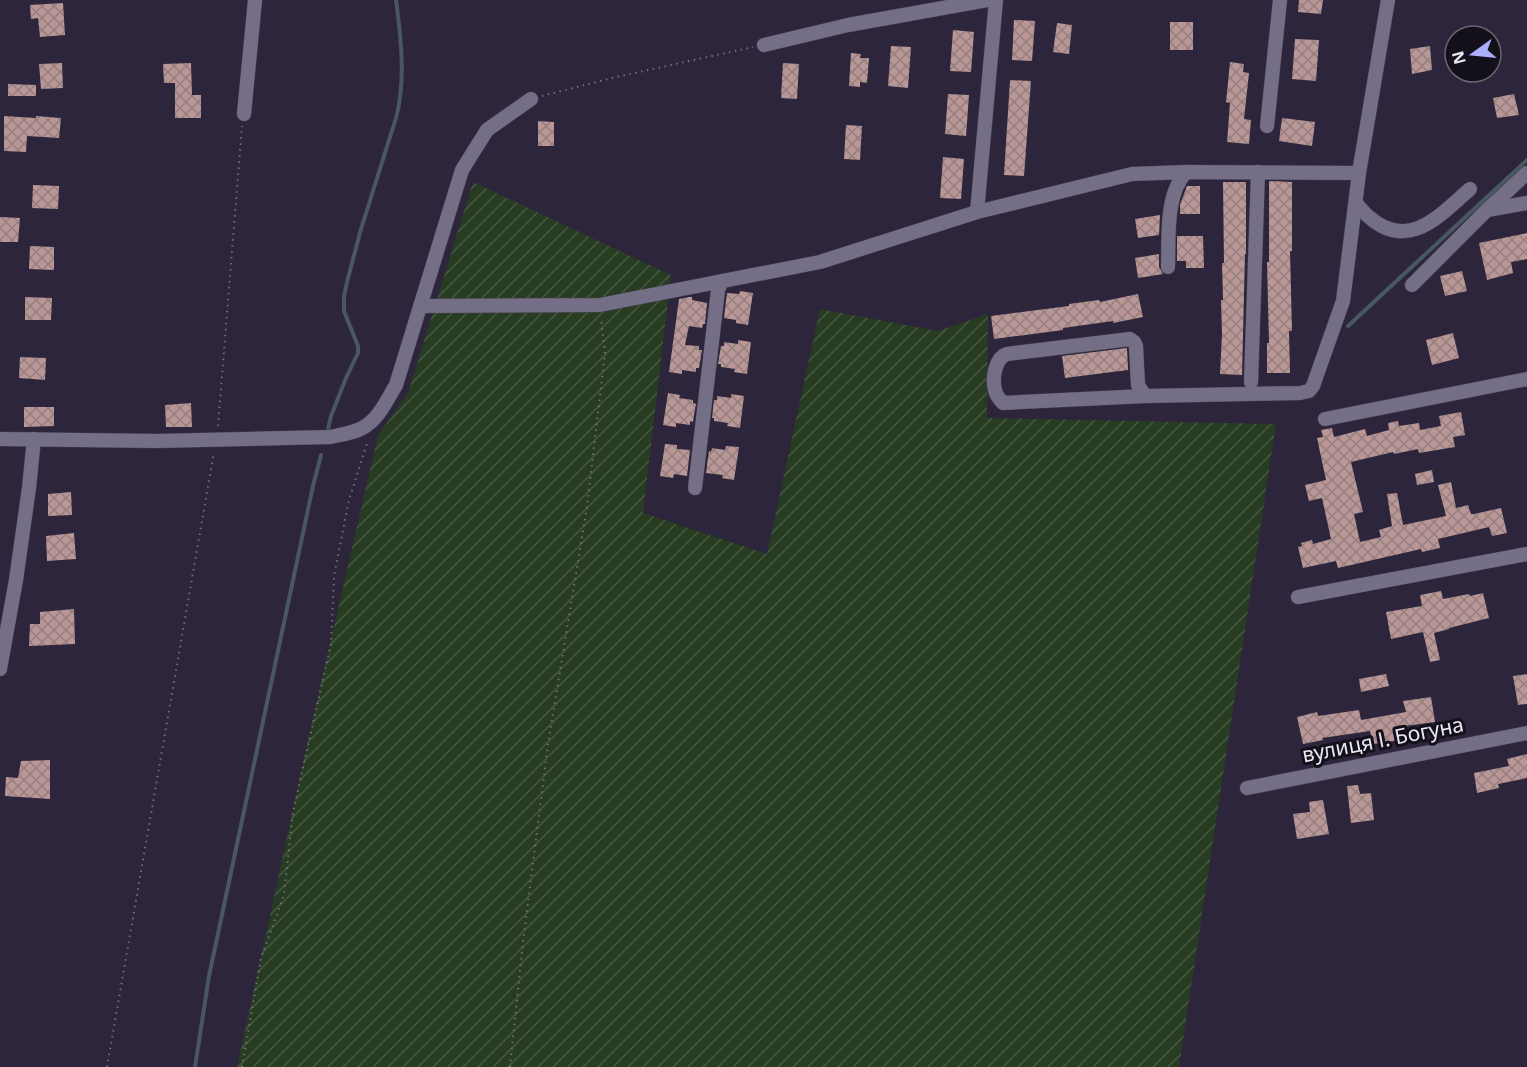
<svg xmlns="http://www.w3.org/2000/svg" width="1527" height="1067" viewBox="0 0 1527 1067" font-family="'Noto Sans',sans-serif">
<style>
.garden{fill:url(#garden-furrows)}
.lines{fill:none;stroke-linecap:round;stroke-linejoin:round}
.stream{stroke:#495760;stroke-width:4}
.building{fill:url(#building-cross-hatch)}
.minor-casing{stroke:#484254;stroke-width:15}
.path{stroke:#746e81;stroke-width:2;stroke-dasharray:1.5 4.5;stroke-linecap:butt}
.minor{stroke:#756e87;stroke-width:14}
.labels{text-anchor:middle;stroke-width:6;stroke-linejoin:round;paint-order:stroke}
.street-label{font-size:21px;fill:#ebe7f6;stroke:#13101a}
</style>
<defs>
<pattern id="garden-furrows" width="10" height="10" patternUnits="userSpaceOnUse" patternTransform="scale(1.5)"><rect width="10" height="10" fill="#273c21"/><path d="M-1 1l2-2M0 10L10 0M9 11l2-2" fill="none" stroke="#465842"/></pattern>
<pattern id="building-cross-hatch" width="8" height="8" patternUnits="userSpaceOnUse" patternTransform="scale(1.5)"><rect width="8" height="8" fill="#b89796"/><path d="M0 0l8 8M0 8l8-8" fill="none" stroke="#967e7f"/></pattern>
</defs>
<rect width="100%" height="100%" fill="#2c253b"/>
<polygon class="garden" points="473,182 671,275 643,513 767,554 820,309 938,331 988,314 987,418 1276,424 1179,1067 237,1067 311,727 378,435 408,393"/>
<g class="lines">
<g class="stream">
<polyline points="1348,326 1527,160"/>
<path d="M328 429 331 416 346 378 358 353V346L344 311V296L347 282 361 229 396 118C406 81 401 38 396 0"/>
<polyline points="195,1067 209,976 313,486 321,455"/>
</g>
</g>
<g class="building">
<polygon points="1299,0 1323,0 1321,14 1298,12"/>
<polygon points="63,3 65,35 40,37 38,18 31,19 30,5"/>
<polygon points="1014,20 1035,21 1032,61 1012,60"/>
<rect x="1170" y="22" width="23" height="28"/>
<polygon points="1057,23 1072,25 1069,54 1053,52"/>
<polygon points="953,30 974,32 971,72 950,71"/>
<polygon points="1295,39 1319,40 1316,81 1292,79"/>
<polygon points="891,46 911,47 908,88 888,86"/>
<polygon points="1430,46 1432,70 1412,74 1410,49"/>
<polygon points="851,53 861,54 860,58 869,58 867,83 860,82 860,87 849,86"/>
<polygon points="1230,62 1244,64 1243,72 1249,73 1244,119 1251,120 1249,144 1227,142 1230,103 1226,102"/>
<polygon points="62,63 63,88 41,89 39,64"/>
<polygon points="191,63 192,95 201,95 201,118 175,118 175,83 164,83 163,64"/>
<polygon points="783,63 799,64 797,99 781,98"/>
<polygon points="1010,80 1031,81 1024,176 1004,175"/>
<polygon points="8,84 36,85 36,96 8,96"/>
<polygon points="948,94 969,95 966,136 945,134"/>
<polygon points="1514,94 1519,115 1497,118 1493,98"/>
<polygon points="4,116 36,118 36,116 61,118 59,138 27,136 26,152 4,151"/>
<polygon points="1282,118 1315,122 1312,146 1279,141"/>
<polygon points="538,121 554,122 554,146 538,146"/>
<polygon points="846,125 862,126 860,160 844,159"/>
<polygon points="943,157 964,159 961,199 940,198"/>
<polygon points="1269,181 1292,182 1292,251 1290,251 1292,331 1289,331 1290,373 1267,373 1267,343 1269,343 1267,262 1269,262"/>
<polygon points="1223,182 1246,182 1246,254 1245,254 1242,375 1220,374 1222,334 1221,300 1223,300 1222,263 1224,263"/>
<polygon points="33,185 59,186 58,209 32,208"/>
<polygon points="1187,186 1200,186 1200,214 1180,214 1180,205"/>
<polygon points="1160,215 1159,235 1138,238 1135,219"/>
<polygon points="0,217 20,218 18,242 0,242"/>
<polygon points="1527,233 1527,259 1511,262 1513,273 1487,280 1479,243"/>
<polygon points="1177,236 1203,236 1204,268 1186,268 1186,261 1177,261"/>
<polygon points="30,246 54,247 54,270 29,269"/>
<polygon points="1159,254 1159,267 1163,274 1138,278 1135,258"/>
<polygon points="1462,271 1467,291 1445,296 1440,276"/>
<polygon points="740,291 753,293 748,325 736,323 736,320 724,318 727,293 739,294"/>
<polygon points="1138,294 1143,317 1113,323 1113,321 1063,328 1063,330 994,339 991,316 1069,306 1069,304 1099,300 1100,302"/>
<polygon points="25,297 52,298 51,320 25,320"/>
<polygon points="689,297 692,297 692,300 707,303 705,324 703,324 702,328 689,326 685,345 699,346 699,350 702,350 699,368 696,368 696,372 682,370 682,374 669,372 679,299"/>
<polygon points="1453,333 1459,358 1432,365 1426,340"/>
<polygon points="738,340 751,342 747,374 734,372 735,369 721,367 721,364 718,364 721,346 724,346 724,342 738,344"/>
<polygon points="1127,348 1128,370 1065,378 1062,356"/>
<polygon points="20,357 46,358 45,380 19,378"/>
<polygon points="668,393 680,395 679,398 693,400 693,403 696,404 694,415 693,422 690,421 690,425 676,423 676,427 663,425"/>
<polygon points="731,394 744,396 740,428 727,426 728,423 714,421 714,418 712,418 714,400 717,400 717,396 731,398"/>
<polygon points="191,403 192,427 166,427 165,405"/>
<polygon points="24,407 54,407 54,426 24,427"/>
<polygon points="1461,412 1465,435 1453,437 1455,447 1419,453 1418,449 1394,454 1393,452 1351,462 1363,512 1354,514 1360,542 1381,537 1379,530 1392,526 1387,494 1397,493 1403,525 1446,516 1438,485 1451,482 1456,508 1468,505 1471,514 1474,514 1501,508 1507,533 1492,536 1489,527 1438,539 1440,548 1422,552 1421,549 1338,568 1336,561 1303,568 1298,547 1302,546 1301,543 1312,540 1313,544 1331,539 1322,498 1309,501 1305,485 1326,480 1317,438 1323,437 1321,430 1332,428 1334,437 1365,429 1367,436 1389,430 1388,423 1398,421 1399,426 1419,423 1420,430 1441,426 1439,416"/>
<polygon points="665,444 677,445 677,449 690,450 687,476 674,474 673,478 660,476"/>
<polygon points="726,446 739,447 734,480 722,478 723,475 706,473 709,451 711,452 712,448 725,450"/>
<polygon points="1432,470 1434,482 1417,485 1415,474"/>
<polygon points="71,492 72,515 48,516 48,494"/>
<polygon points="74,533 76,559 47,561 46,536"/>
<polygon points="1441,591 1443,599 1469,594 1470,596 1483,593 1489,618 1449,628 1449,629 1434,633 1440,660 1430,662 1423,632 1391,639 1386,612 1422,606 1420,595"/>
<polygon points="74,609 75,644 29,646 30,624 40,624 40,612"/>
<polygon points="1386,674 1389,686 1361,692 1359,679"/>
<polygon points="1527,674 1527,704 1518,705 1513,676"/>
<polygon points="1431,697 1435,722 1397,727 1400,740 1373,744 1370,731 1322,738 1323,740 1303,744 1297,717 1317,712 1318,716 1359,710 1361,720 1406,712 1403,701"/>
<polygon points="1527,754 1527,778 1498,784 1499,788 1477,793 1474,773 1509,766 1507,759"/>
<polygon points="50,760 50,799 5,796 6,777 18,778 21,761"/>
<polygon points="1358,785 1360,794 1371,793 1374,820 1351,823 1347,786"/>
<polygon points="1323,800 1329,834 1297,839 1293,814 1310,812 1309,802"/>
</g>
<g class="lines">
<defs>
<g id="minor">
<polyline points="764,45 848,25 987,0"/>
<polyline points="244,114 255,0"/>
<polyline points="1267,126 1280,0"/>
<path d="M1356 203C1360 208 1364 213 1369 217 1409 252 1440 215 1470 189"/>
<polyline points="1487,210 1527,173"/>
<polyline points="977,212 996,0"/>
<path d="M1168 267C1169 238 1165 195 1186 172"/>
<polyline points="1412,285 1487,210 1527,203"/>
<polyline points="420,306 600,305 820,262 977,212 1132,174 1186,172 1359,173"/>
<polyline points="1251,382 1258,172"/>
<path d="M1145 396 1003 403C999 399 996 395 995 390 992 378 995 358 1007 354L1130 339 1134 342 1136 346 1138 385 1145 396 1300 393 1309 391 1313 386 1343 301 1359 173 1388 0"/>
<polyline points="1325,419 1527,379"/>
<path d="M0 439 158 441 330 437C342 434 357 433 367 425 380 416 388 398 396 385L462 170 487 130 531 99"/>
<polyline points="695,488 718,290 722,281"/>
<polyline points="1298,597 1527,554"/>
<polyline points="0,669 16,580 29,488 34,439"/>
<polyline points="1247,788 1527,733"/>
</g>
</defs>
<use href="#minor" class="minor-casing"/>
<g class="path">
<polyline points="542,96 612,78 753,47"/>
<polyline points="218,426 242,126"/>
<polyline points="107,1067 214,452"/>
<polyline points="242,1067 261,958 284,895 293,812 331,644 334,576 349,500 368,440"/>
<polyline points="510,1067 523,942 548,744 587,507 605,353 601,318"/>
</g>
<use href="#minor" class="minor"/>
</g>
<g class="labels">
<g class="street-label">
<text transform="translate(1383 740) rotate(-11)" y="7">вулиця І. Богуна</text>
</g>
</g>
<g transform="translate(1473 54) rotate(255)"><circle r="28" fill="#13101a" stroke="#696672" stroke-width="1.5"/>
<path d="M0-4.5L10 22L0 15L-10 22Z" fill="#adaefb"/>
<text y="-9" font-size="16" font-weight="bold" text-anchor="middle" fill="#ebe7f6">N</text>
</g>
</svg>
